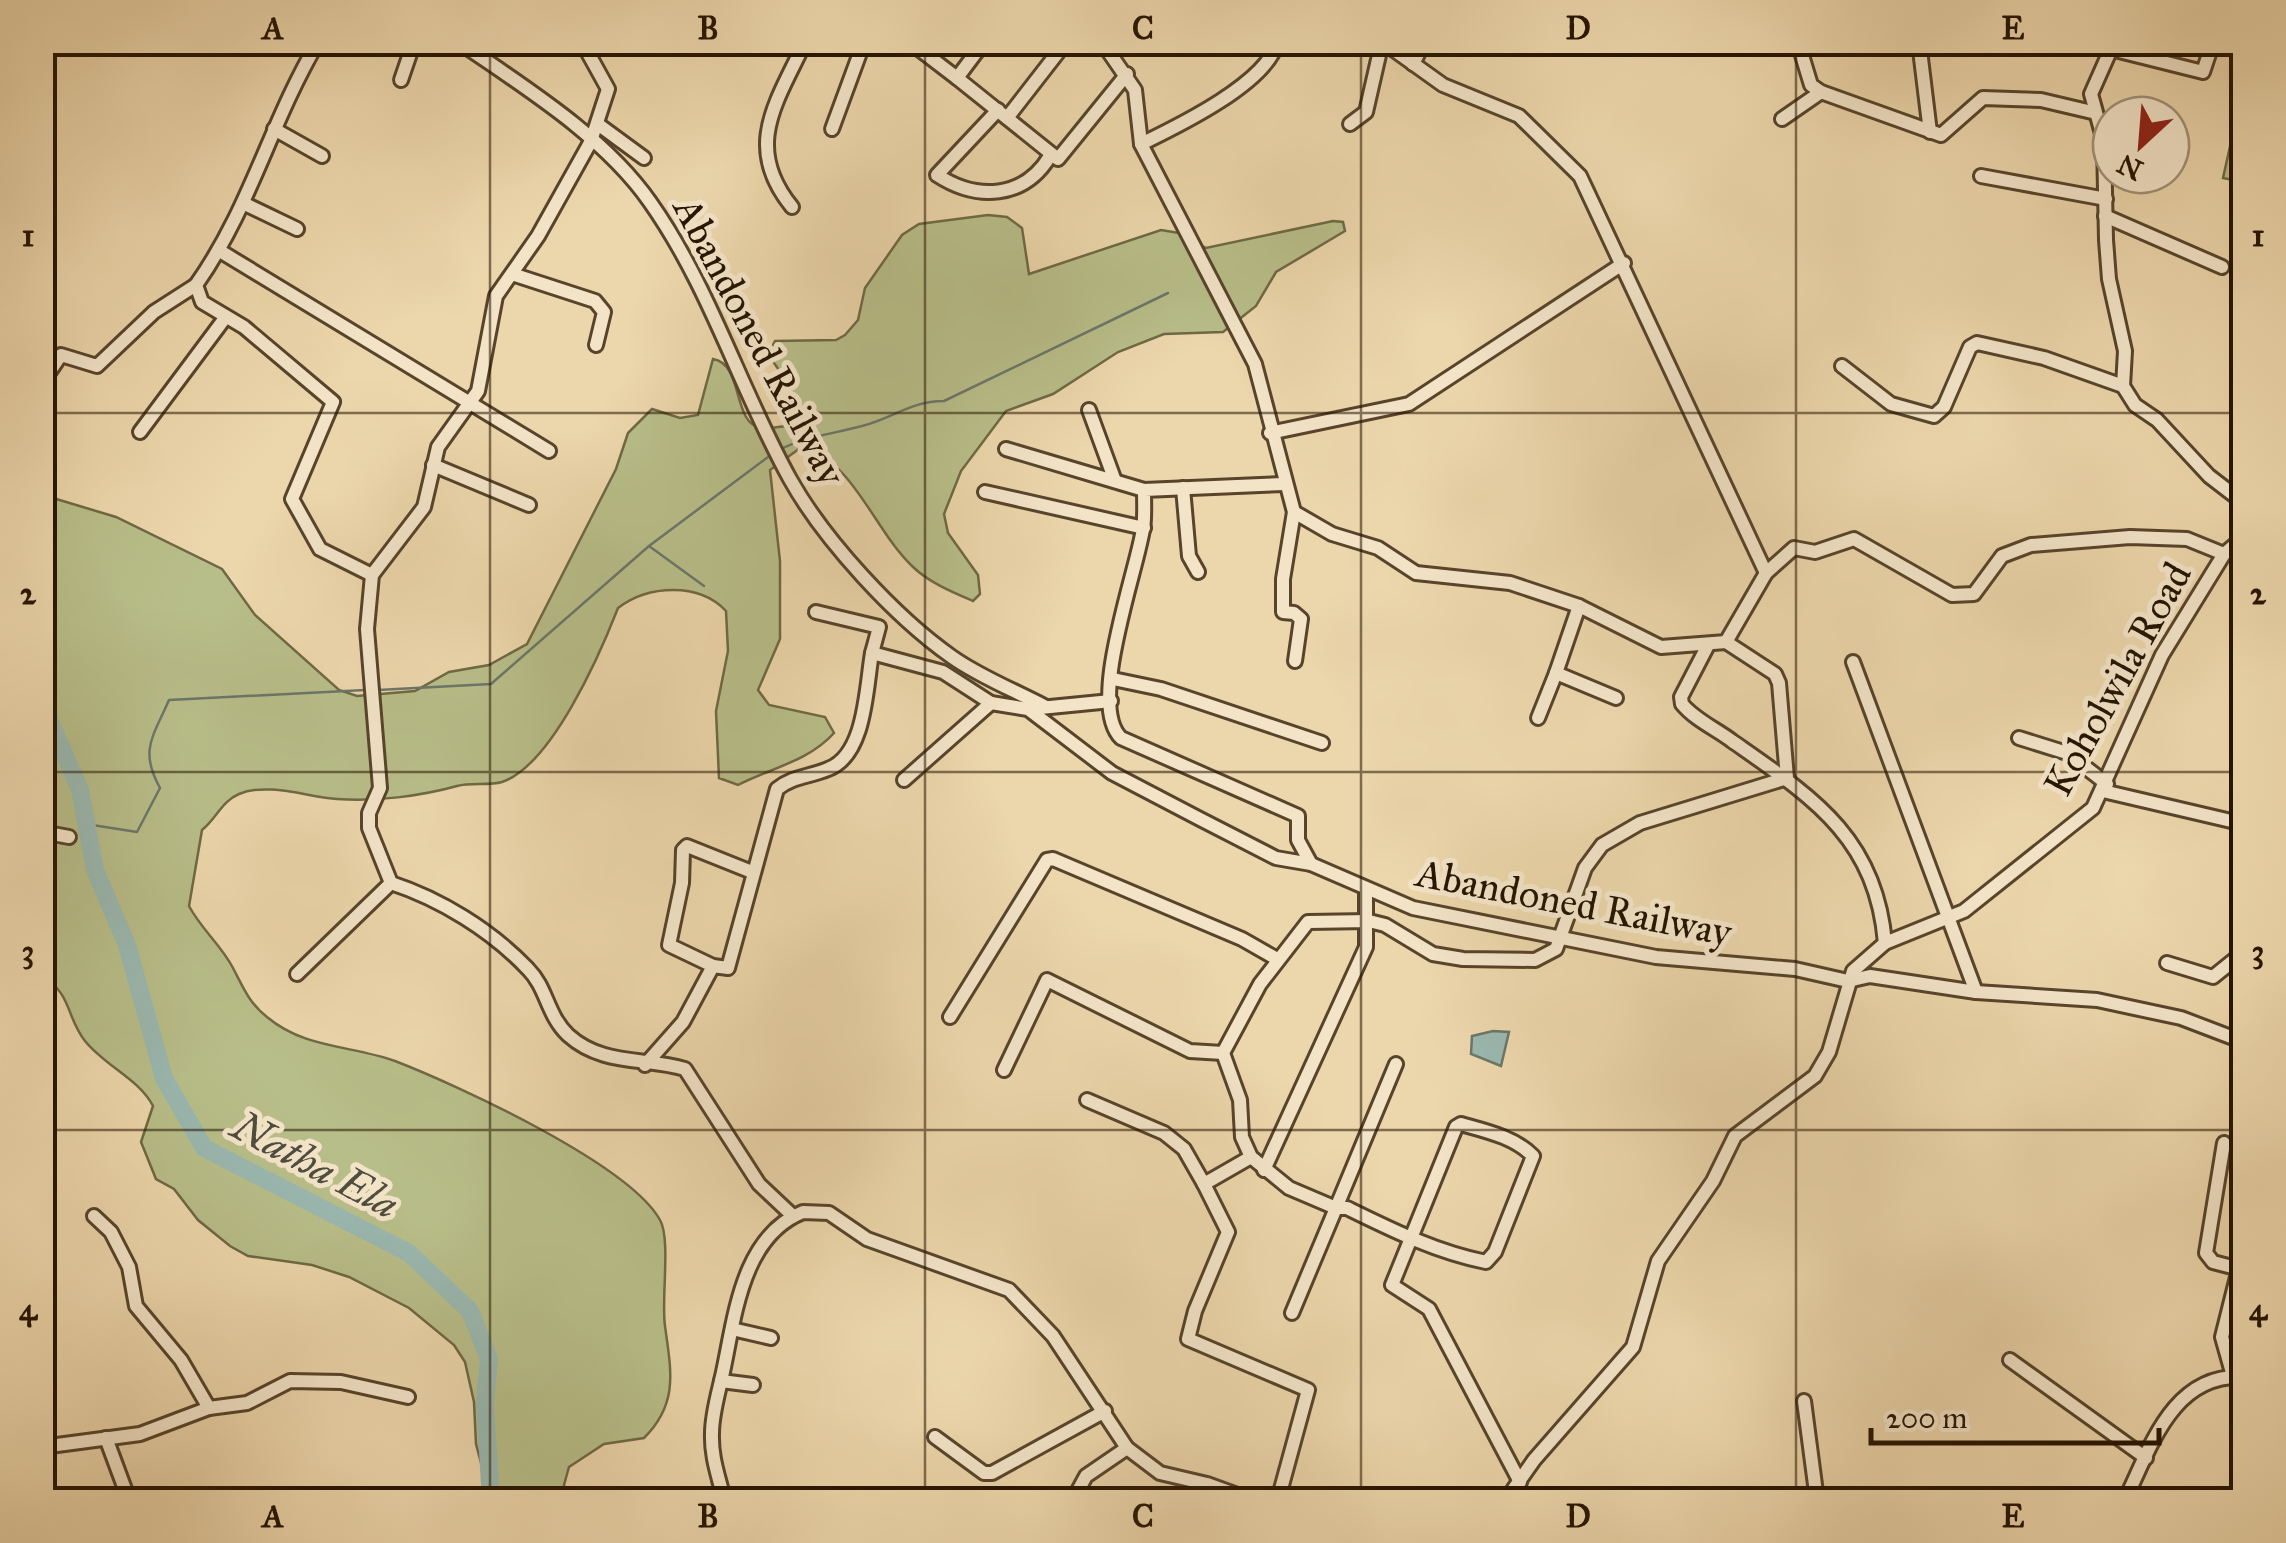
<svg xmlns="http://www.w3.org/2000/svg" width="2286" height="1543" viewBox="0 0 2286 1543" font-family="'IM FELL Great Primer',serif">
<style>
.green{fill:#b8be89;stroke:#6e6944;stroke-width:2.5}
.water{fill:#9ab8b0;stroke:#6b766a;stroke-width:2.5}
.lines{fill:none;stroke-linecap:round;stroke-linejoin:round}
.stream{stroke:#6b766a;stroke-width:2.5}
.river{stroke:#9ab8b0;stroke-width:18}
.minor-casing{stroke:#57442b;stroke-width:18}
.minor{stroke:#f3e4c8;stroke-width:12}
.grid{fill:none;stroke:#251400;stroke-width:2.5;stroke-opacity:0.55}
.labels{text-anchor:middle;stroke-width:10;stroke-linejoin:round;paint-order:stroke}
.street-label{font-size:40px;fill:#251400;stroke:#f3e4c8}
.water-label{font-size:42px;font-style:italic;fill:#4e4d3e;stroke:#f3e4c8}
.neatline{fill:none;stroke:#251400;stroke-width:4}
.grid-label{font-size:32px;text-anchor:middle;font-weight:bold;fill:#251400}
</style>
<rect width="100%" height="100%" fill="#ecd6ab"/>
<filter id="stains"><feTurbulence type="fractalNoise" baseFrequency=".002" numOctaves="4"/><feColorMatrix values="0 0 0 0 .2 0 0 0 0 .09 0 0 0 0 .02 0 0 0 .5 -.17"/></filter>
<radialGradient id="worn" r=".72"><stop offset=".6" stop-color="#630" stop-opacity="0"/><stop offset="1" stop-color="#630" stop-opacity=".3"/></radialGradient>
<g class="green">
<polygon points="2243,88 2243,182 2223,178"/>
<path d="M988 215 1007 217 1022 228 1029 274 1161 230 1179 233 1206 248 1333 221 1343 222 1345 231 1276 272 1256 306 1223 332 1164 334 1118 352 1053 394 1006 411 961 471 944 514 948 533 978 575 980 594 973 601C952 592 928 582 912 566 875 531 854 463 803 446L770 470 780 561V639L758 690 769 705 825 717 834 733C809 761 771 768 738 785L719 778 716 711 728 651 726 611C699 582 648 585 618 608 600 654 552 765 502 782 488 786 471 782 457 786 421 796 375 802 337 799 308 797 267 782 239 794 222 801 216 819 202 830L189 906C201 929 222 946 233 968 243 987 249 1003 267 1017 305 1049 351 1045 395 1061 457 1085 629 1164 660 1220 671 1239 661 1300 665 1326 671 1371 679 1403 644 1438L604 1444 569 1467 564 1485 568 1500H491L476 1444 474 1402 465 1362 454 1345 409 1308 349 1277 312 1265 248 1256 230 1246 198 1220 174 1189 156 1179 141 1142 153 1106C139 1079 105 1066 85 1041 66 1017 72 994 43 977L42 833 47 823 42 797 43 495 116 517 222 569 255 615 339 690 357 696 415 691 449 672 489 665 527 644 616 469 628 433 652 409 680 418 698 415 713 359C744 364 732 424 761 428 771 429 784 426 794 425 802 400 782 373 768 355L775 341 836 340 845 335 858 320 865 288 902 235 919 224Z"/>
</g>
<polygon class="water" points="1493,1031 1509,1032 1501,1066 1471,1054 1472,1036"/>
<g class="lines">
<g class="stream">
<path d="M779 450C806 436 833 434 862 426 893 418 911 401 944 401L1168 293"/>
<polyline points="649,546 704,586"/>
<polyline points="378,690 491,684 649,546 772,454"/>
<path d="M86 824 137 832 160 788C139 750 153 737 169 700L365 690"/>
</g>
<polyline class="river" points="42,704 80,790 95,870 127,945 164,1078 204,1148 409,1253 470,1311 489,1359 485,1404 491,1500"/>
<defs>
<g id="minor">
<path d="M318 42C270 123 251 207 196 285L202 302 244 327 333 402 292 499 320 549 372 575"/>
<path d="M459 42C524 87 604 136 650 202 710 287 740 389 790 479 824 540 895 617 952 657 980 677 1016 691 1046 707"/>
<path d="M582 42 608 89 591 141 538 236 496 296 478 391 438 447 424 507 372 575 367 629 380 788 369 813V828L391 883C440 899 491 930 528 969 547 988 547 1015 568 1035 602 1066 645 1057 685 1069L759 1184 793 1216"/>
<polyline points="910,42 957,78"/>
<polyline points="984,42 957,78 1058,159 1127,74"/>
<polyline points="1102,42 1135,90 1141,144 1255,364 1294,512 1332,534 1378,548 1416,573 1510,583 1579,606 1661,647 1726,642 1766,573 1794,548 1815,552 1854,539 1952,595 1974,594 2002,556 2031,545 2130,537 2187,539 2224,554"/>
<polyline points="1383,42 1443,85 1519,116 1580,176 1766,573"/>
<polyline points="1798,42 1811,85 1821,92 1941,135 1983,98 2041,100 2092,112"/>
<polyline points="1919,42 1930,132"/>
<polyline points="2114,42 2091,94 2104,141 2106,240 2109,279 2125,351 2123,386 2135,405 2157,420 2209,476 2244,503"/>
<polyline points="2111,49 2203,72 2213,42"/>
<polyline points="1413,64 1424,42"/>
<polyline points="401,80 414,42"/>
<path d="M998 110 937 175C977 201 1024 199 1050 156"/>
<polyline points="1007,118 1066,42"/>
<polyline points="1782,119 1821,92"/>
<polyline points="1350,124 1366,112 1382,42"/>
<polyline points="599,125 644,158"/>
<polyline points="274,129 322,156"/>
<polyline points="832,129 864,42"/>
<path d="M1141 144C1176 127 1268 83 1277 42"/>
<polyline points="1981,176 2106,199"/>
<polyline points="245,204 297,229"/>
<path d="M792 207C743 147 776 103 805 42"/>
<polyline points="2105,216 2222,267"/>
<polyline points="220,251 549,451"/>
<polyline points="512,274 595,301 604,312 596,345"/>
<polyline points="1842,366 1891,404 1934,416 1944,407 1970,347 1977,343 2044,358 2123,386"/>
<polyline points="42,383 61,355 97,366 154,312 196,285"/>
<polyline points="1089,410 1115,481"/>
<polyline points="140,432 225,318"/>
<polyline points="1270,433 1409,404 1624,263"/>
<polyline points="1006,449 1144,490"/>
<polyline points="433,465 529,505"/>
<path d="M1284 484 1144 490C1144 503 1145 517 1143 529 1136 574 1087 705 1121 738L1298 816V840L1311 864"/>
<polyline points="1183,488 1189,556 1198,572"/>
<polyline points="985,492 1144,528"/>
<polyline points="1294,512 1283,579 1283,612 1294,613 1301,619 1295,661"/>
<polyline points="1579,606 1556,673 1616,698"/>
<polyline points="816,612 879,627 872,653"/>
<path d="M1708 645 1681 697 1682 704C1694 719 1716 729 1732 741 1812 797 1876 837 1885 943"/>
<polyline points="1853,662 1976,992"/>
<polyline points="1113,679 1161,689 1322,743"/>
<polyline points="1040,708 1111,701"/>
<polyline points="1538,718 1556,673"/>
<polyline points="2019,738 2067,753 2107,784"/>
<polyline points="904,780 991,703"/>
<polyline points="2103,791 2244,824"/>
<polyline points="42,832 69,837"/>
<polyline points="2167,963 2213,977 2244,952"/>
<polyline points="713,966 669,945 682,883 683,850 687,846 752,872"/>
<polyline points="297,974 391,883"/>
<polyline points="950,1017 1047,860 1053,859 1242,939 1277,959"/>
<polyline points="1396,1064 1336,1208 1289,1188 1251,1157 1242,1137 1240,1100 1223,1053 1260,984 1308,922 1369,921 1385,925 1433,954 1463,959 1535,960 1556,949 1585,868 1602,845 1640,823 1787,778 1779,683 1775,674 1726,642"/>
<path d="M645 1065 683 1022 713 966 728 968 777 789C793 776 809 777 828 769 866 755 866 687 872 653L943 672 991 703 1028 709 1112 773 1200 819 1276 858 1311 864 1413 908 1656 957 1795 969 1848 981 1870 976 1976 992 2097 1000 2181 1018 2244 1042"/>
<polyline points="1004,1070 1047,980 1190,1051 1223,1053"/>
<polyline points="1087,1100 1164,1133 1184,1149 1204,1184 1251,1157"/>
<polyline points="2224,1143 2206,1253 2213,1262 2236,1268"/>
<polyline points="1264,1170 1366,947 1366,891"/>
<polyline points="1204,1184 1228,1232 1195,1311 1188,1339 1308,1390 1278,1500"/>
<polyline points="94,1216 111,1232 129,1267 136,1306 181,1360 209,1408"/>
<path d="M1292 1313 1336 1208H1347C1392 1230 1436 1252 1486 1262L1495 1252 1533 1156C1514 1137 1486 1131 1461 1124L1456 1127 1392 1285 1429 1309 1520 1482"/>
<polyline points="732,1329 771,1338"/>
<polyline points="2010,1360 2146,1458"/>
<polyline points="2233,1376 2222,1337 2244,1249"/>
<polyline points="721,1381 753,1385"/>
<polyline points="1804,1401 1817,1500"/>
<polyline points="935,1437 984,1473 992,1473 1105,1411"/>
<polyline points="106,1438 129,1500"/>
<polyline points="42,1447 140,1434 209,1408 247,1403 290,1381 341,1382 408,1397"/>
<path d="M724 1500C719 1477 711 1458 712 1433 712 1413 719 1391 723 1372 735 1316 742 1236 803 1212L829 1213 867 1239 1009 1290 1053 1336 1127 1448 1160 1473 1207 1484 1251 1500"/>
<polyline points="1073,1500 1086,1476 1127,1448"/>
<polyline points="1506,1500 1534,1460 1633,1347 1658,1261 1713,1181 1735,1136 1815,1076 1829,1052 1853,971 1885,943 1964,911 2093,808 2162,655 2224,554 2244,537"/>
<path d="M2125 1500C2150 1449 2172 1373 2244 1377"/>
</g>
</defs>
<use href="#minor" class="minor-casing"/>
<use href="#minor" class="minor"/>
</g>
<path class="grid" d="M490 42V1500M925 42V1500M1361 42V1500M1796 42V1500M42 413H2244M42 772H2244M42 1130H2244"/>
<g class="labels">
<g class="street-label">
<text transform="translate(760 341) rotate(62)" y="14">Abandoned Railway</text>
<text transform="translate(2117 679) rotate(-61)" y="14">Koholwila Road</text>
<text transform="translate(1574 902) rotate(11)" y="14">Abandoned Railway</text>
</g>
<g class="water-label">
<text transform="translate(316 1164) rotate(28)" y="15">Natha Ela</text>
</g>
</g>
<rect width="2286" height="1543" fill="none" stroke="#ecd6ab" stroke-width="110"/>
<g transform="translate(2141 145) rotate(206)"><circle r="48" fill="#f3e4c8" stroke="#a19178" stroke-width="2.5"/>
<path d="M0-8L18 38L0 25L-18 38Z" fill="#8f2418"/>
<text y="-15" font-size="28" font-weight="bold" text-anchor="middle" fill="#251400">N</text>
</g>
<path d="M1871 1428v15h288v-15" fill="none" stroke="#251400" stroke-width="5"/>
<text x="1886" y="1428" font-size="30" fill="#251400" stroke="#f3e4c8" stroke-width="8" paint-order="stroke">200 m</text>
<rect x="55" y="55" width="2176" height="1433" class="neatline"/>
<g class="grid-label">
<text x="273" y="39">A</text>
<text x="708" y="39">B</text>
<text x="1143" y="39">C</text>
<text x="1578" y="39">D</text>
<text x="2013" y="39">E</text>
<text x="28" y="246">1</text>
<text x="2258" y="246">1</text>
<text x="28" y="604">2</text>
<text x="2258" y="604">2</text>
<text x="28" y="962">3</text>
<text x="2258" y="962">3</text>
<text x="28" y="1320">4</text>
<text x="2258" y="1320">4</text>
<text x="273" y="1527">A</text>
<text x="708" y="1527">B</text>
<text x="1143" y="1527">C</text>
<text x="1578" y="1527">D</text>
<text x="2013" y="1527">E</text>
</g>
<rect width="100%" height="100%" filter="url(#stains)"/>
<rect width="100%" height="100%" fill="url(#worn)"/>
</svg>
